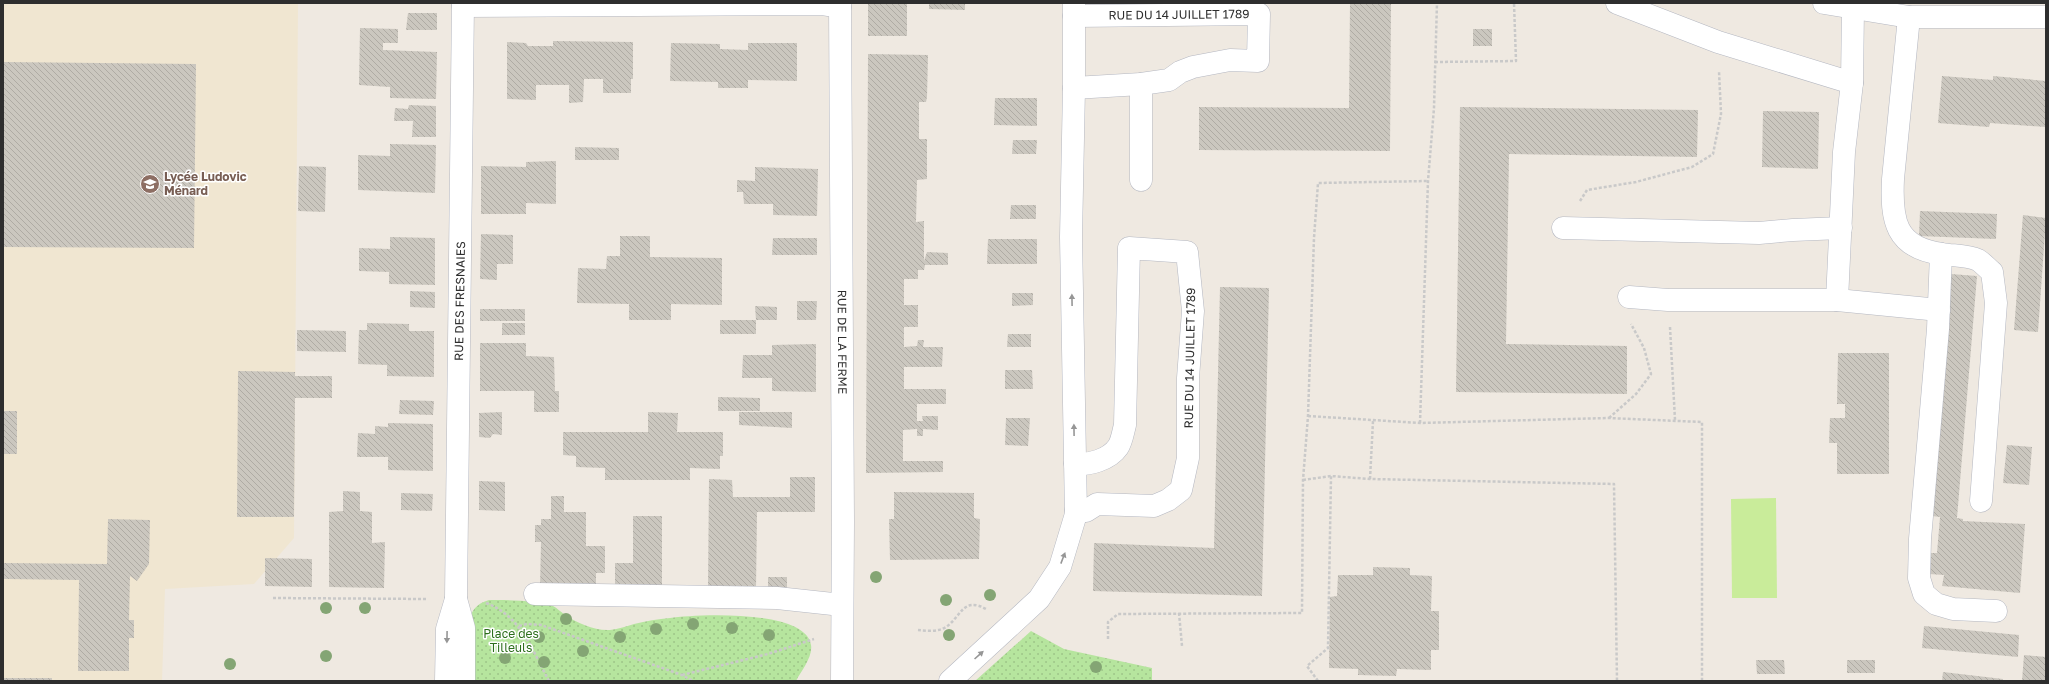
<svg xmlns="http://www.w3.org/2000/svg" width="2049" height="684" viewBox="0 0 2049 684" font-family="'Golos Text',sans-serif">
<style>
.education{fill:#f0e6d1}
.park{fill:url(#park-dots)}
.pitch{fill:#c9ec9a}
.building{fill:url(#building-back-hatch)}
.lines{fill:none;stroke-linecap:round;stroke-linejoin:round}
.minor-casing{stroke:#b4b7c1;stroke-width:23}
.path{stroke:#c9c9c9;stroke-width:2.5;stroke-dasharray:3 2;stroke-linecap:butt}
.minor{stroke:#fff;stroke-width:22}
.tree{fill:#84a574}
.oneway{fill:#969696}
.labels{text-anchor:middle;stroke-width:3;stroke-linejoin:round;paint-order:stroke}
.street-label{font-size:12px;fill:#2e2e2e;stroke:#fff}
.education-label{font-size:12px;font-weight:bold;fill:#785e54;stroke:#fff;text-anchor:start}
.park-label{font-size:12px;fill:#2c6e1b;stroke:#fff}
</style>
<defs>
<pattern id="park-dots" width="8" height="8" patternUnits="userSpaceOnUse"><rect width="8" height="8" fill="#b6e59e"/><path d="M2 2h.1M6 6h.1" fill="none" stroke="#9dc588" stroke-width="1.8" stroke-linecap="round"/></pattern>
<pattern id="building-back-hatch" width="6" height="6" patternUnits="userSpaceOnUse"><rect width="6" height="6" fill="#cbc7bf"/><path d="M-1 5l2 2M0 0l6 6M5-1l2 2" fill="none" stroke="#afaba4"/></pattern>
</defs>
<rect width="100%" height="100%" fill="#efe9e1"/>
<polygon class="education" points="3,3 298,3 294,538 254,584 165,589 162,681 3,681"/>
<g class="park">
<path d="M489 600C504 600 540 600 553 606 557 608 561 612 565 615 577 623 595 631 610 630 618 629 627 626 634 624 646 621 658 619 670 618 696 614 806 609 811 645 813 657 801 671 796 681H472L470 617C474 607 479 603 489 600Z"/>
<polygon points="1031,631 1064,649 1152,668 1152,681 975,681"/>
</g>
<polygon class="pitch" points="1776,498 1777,598 1732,598 1731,499"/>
<g class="building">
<rect x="868" y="3" width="39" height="33"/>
<polygon points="929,3 965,3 965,10 929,9"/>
<polygon points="1350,3 1391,3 1390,151 1199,150 1199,107 1349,108"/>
<polygon points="408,13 437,13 437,30 406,30"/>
<polygon points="360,28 398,29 398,43 383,43 383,50 437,52 436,99 390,98 390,87 359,85"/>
<rect x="1473" y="29" width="19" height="17"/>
<polygon points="553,41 633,42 633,79 631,79 631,93 603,93 603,79 584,79 583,102 569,103 569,85 536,85 536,100 507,99 507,42 526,43 528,46 553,46"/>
<polygon points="671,43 720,44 720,49 748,50 748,43 797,43 797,81 748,80 748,88 718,88 718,82 670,81"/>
<polygon points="868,54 928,55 927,97 926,102 919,102 919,139 927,139 927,179 917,180 916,222 924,221 924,261 927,252 948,253 948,265 925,265 924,270 918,270 918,279 904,279 904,305 918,305 918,327 904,327 904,347 917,346 918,340 924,340 923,347 943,347 942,367 904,367 904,389 946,389 946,404 917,404 917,421 923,421 922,416 938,416 938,430 923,429 923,436 917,436 917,429 903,430 903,461 943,461 943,472 866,473"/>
<polygon points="3,62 196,64 194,248 3,247"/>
<polygon points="1942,76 1993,80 1993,76 2046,81 2046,127 1990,123 1989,127 1938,123"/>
<polygon points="995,98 1037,98 1037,126 994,125"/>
<polygon points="409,105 436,106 436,137 412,137 413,121 394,121 395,108 408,109"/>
<polygon points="1460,107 1698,110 1697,157 1509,154 1506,344 1627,346 1627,394 1456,392"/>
<polygon points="1763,111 1819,112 1818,169 1762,167"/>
<polygon points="1013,140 1037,140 1036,154 1012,154"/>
<polygon points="390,144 436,145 435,193 358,190 358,155 390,156"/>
<polygon points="575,147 619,148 619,160 575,160"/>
<polygon points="556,161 556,204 526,203 526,214 481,214 481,166 526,167 526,162"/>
<polygon points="299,166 326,167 325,212 298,211"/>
<polygon points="755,167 818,169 817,216 773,215 773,204 744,204 743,192 737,192 737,180 755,181"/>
<polygon points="1011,205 1036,205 1036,219 1010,219"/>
<polygon points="1920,211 1997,214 1996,239 1919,236"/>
<polygon points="2023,215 2046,218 2038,332 2014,330"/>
<polygon points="481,234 513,235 513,264 497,264 497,280 480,279"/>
<polygon points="620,236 650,236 650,257 722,258 722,305 671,304 671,320 629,320 629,304 577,303 578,268 606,269 607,256 620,256"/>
<polygon points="390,237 435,238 435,285 389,284 389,272 359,271 359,248 390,249"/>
<polygon points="773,238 817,238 817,255 772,255"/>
<polygon points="988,239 1037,239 1037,264 987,264"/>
<polygon points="1951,274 1977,276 1957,518 1963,519 1963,521 2025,524 2020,593 1942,586 1944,575 1929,574 1931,553 1937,553 1940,517 1932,516"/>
<polygon points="1220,287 1269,288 1262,596 1093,591 1094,543 1214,548"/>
<polygon points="410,291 435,292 435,308 410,307"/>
<polygon points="1012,293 1033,293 1033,305 1012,306"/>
<polygon points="797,301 817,301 816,320 797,320"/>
<polygon points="755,306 777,307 777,320 756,320"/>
<rect x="480" y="309" width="45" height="12"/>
<rect x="720" y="320" width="36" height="14"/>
<polygon points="367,323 409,324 409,331 434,331 434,377 387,376 387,365 358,364 359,330 367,330"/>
<rect x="502" y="323" width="23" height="12"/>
<polygon points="297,330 346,331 346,352 297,351"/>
<polygon points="1008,334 1031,334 1031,347 1007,347"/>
<polygon points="480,343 526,343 526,356 554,357 555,391 559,391 559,412 534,412 534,391 480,391"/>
<polygon points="816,344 816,392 772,391 772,378 742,378 743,355 772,355 772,345"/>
<polygon points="1838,353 1889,353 1889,474 1837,474 1837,443 1829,443 1830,418 1845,418 1845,404 1837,404"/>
<polygon points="1005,370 1032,370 1033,389 1005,389"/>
<polygon points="238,371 295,372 295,376 332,376 332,398 295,398 294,517 237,517"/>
<polygon points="718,397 760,398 760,411 718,411"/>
<polygon points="400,400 434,401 433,415 399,414"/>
<rect x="3" y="411" width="14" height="43"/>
<polygon points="502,412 502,435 493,434 490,438 479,437 479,413"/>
<polygon points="648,412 678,413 677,432 723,432 723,456 720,456 720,469 690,468 690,480 605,480 605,468 576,467 576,456 563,455 563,432 648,432"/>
<polygon points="739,412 792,412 792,428 739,425"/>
<polygon points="1006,418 1030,418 1028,446 1005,445"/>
<polygon points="388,423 433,424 433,471 388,470 388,457 357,457 358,433 375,434 375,426 388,427"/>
<polygon points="2007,445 2032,447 2029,485 2003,483"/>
<polygon points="790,477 815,477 815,512 757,512 756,589 708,589 709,479 732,480 733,497 790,497"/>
<polygon points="479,481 505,482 505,511 479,510"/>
<polygon points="343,491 360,492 360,511 372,512 372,543 385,542 384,588 329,587 329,512 343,511"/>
<polygon points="894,492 974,493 974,518 980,519 979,559 890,560 889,519 894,519"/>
<polygon points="401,493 433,494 432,511 401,510"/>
<polygon points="551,496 564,496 564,512 586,512 586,546 605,546 605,573 596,573 596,588 540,587 541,542 535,542 535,525 541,525 541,519 551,519"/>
<polygon points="633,516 662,516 662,588 615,588 615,563 633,563"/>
<polygon points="108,519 150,520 149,564 137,581 130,576 129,620 134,620 134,638 129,638 129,671 78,671 79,580 3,579 3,563 107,564"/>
<polygon points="265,558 312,559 312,587 265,586"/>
<polygon points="1373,567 1410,568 1410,575 1432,576 1431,611 1439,611 1439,650 1431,650 1431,670 1397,669 1396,676 1358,675 1358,669 1329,668 1330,597 1337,596 1338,575 1373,575"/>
<rect x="768" y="577" width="19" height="12"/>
<polygon points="1924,626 2019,635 2018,657 1922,648"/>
<polygon points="2024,655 2046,657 2046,681 2022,681"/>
<polygon points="1756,660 1784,660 1785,674 1757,674"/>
<rect x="1847" y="660" width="28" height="13"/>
<polygon points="1943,672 2003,679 2003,681 1942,681"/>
<rect x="3" y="678" width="49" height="3"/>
</g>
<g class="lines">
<defs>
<g id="minor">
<polyline points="463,3 456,599 464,628 464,681"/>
<path id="s1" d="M840 3 843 522 842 681"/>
<polyline points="1617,3 1718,42 1852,83"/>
<polyline points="1824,3 1909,17 2046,17"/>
<polyline points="463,6 821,4 840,7"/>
<path id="s2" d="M1074 16 1259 14 1258 61 1230 60 1193 67 1180 72 1169 80 1141 84 1074 88"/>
<path d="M1909 17 1893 179C1891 220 1895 248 1942 254 1954 256 1967 255 1978 260 1983 263 1988 269 1992 272L1996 303 1981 501"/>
<polyline points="1141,180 1141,84"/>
<polyline points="1563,228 1759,233 1793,230 1841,228"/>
<polyline points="1941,254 1938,329 1920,539 1919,578 1924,594 1936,604 1953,609 1996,611"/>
<polyline points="1629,297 1668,300 1837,300 1939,310"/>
<polyline points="1837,300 1844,152 1852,83 1853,8"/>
<path d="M1075 464C1089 465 1109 460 1118 447 1122 441 1123 432 1125 425L1129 248 1187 252 1193 311 1188 378V458L1181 490 1168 500 1154 506 1097 504 1086 511 1076 510"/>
<polyline points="535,594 777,598 842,605"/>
<polyline points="446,681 447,629 456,599"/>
<polyline points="950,681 1039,599 1060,567 1076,514 1071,237 1074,88 1074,3"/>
</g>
</defs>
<use href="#minor" class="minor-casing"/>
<g class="path">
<polyline points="1435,62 1516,61 1514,3"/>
<polyline points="1580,201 1587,190 1636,182 1692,167 1713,154 1721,114 1719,71"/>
<polyline points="1670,327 1675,420"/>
<polyline points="1308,416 1420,423 1608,418 1702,422 1702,681"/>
<polyline points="1609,418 1636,394 1651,374 1644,348 1631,324"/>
<polyline points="1420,423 1428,181 1434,108 1437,3"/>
<polyline points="1370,479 1373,421"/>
<polyline points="1303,480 1331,476 1370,479 1614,484 1617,681"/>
<polyline points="273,598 427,599"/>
<path d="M486 603C521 616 532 650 549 681"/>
<polyline points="1179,613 1182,646"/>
<polyline points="519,626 527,624 541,625 682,675 693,681"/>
<path d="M918 630C927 631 938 632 946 627 961 617 963 596 986 609"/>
<polyline points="1108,639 1108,622 1118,614 1302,613 1303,480 1308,416 1314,238 1318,183 1428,181"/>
<polyline points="682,675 768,654 814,639"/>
<polyline points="1318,681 1307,666 1328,648 1331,476"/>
</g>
<use href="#minor" class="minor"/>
</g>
<g class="tree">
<circle cx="876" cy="577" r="6"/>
<circle cx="990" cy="595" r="6"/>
<circle cx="946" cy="600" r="6"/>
<circle cx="326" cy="608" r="6"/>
<circle cx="365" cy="608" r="6"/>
<circle cx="566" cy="619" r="6"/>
<circle cx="693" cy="624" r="6"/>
<circle cx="732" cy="628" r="6"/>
<circle cx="656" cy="629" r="6"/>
<circle cx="769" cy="635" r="6"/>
<circle cx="949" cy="635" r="6"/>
<circle cx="539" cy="637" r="6"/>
<circle cx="620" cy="637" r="6"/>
<circle cx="583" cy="651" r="6"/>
<circle cx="326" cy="656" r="6"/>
<circle cx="505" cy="658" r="6"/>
<circle cx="544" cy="662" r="6"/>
<circle cx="230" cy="664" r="6"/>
<circle cx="1096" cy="667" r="6"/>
</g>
<defs><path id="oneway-solid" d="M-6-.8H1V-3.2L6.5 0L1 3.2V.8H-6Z"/></defs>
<g class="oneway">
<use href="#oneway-solid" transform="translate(1072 300) rotate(-91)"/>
<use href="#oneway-solid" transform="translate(1074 430) rotate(-91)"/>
<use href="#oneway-solid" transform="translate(1063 558) rotate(-69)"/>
<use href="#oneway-solid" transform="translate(447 637) rotate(91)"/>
<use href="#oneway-solid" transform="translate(979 655) rotate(-42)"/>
</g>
<defs>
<symbol id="school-disc" viewBox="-11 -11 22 22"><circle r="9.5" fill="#8d6e63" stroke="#fff"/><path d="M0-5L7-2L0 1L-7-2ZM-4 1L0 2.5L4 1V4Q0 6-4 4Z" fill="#fff"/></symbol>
</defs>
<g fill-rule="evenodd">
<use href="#school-disc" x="139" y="173" width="22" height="22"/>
</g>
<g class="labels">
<g class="street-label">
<text dy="4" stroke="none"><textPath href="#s2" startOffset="105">RUE DU 14 JUILLET 1789</textPath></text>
<text transform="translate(460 301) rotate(-89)" y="4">RUE DES FRESNAIES</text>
<text dy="4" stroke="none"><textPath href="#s1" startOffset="339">RUE DE LA FERME</textPath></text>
<text transform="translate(1190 358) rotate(-89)" y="4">RUE DU 14 JUILLET 1789</text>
</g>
<g class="education-label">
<text x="164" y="181">Lycée Ludovic<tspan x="164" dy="14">Ménard</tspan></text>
</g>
<g class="park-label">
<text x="511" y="638">Place des<tspan x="511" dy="14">Tilleuls</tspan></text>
</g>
</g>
<rect width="2049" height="684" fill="none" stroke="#2e2e2e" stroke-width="8"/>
</svg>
